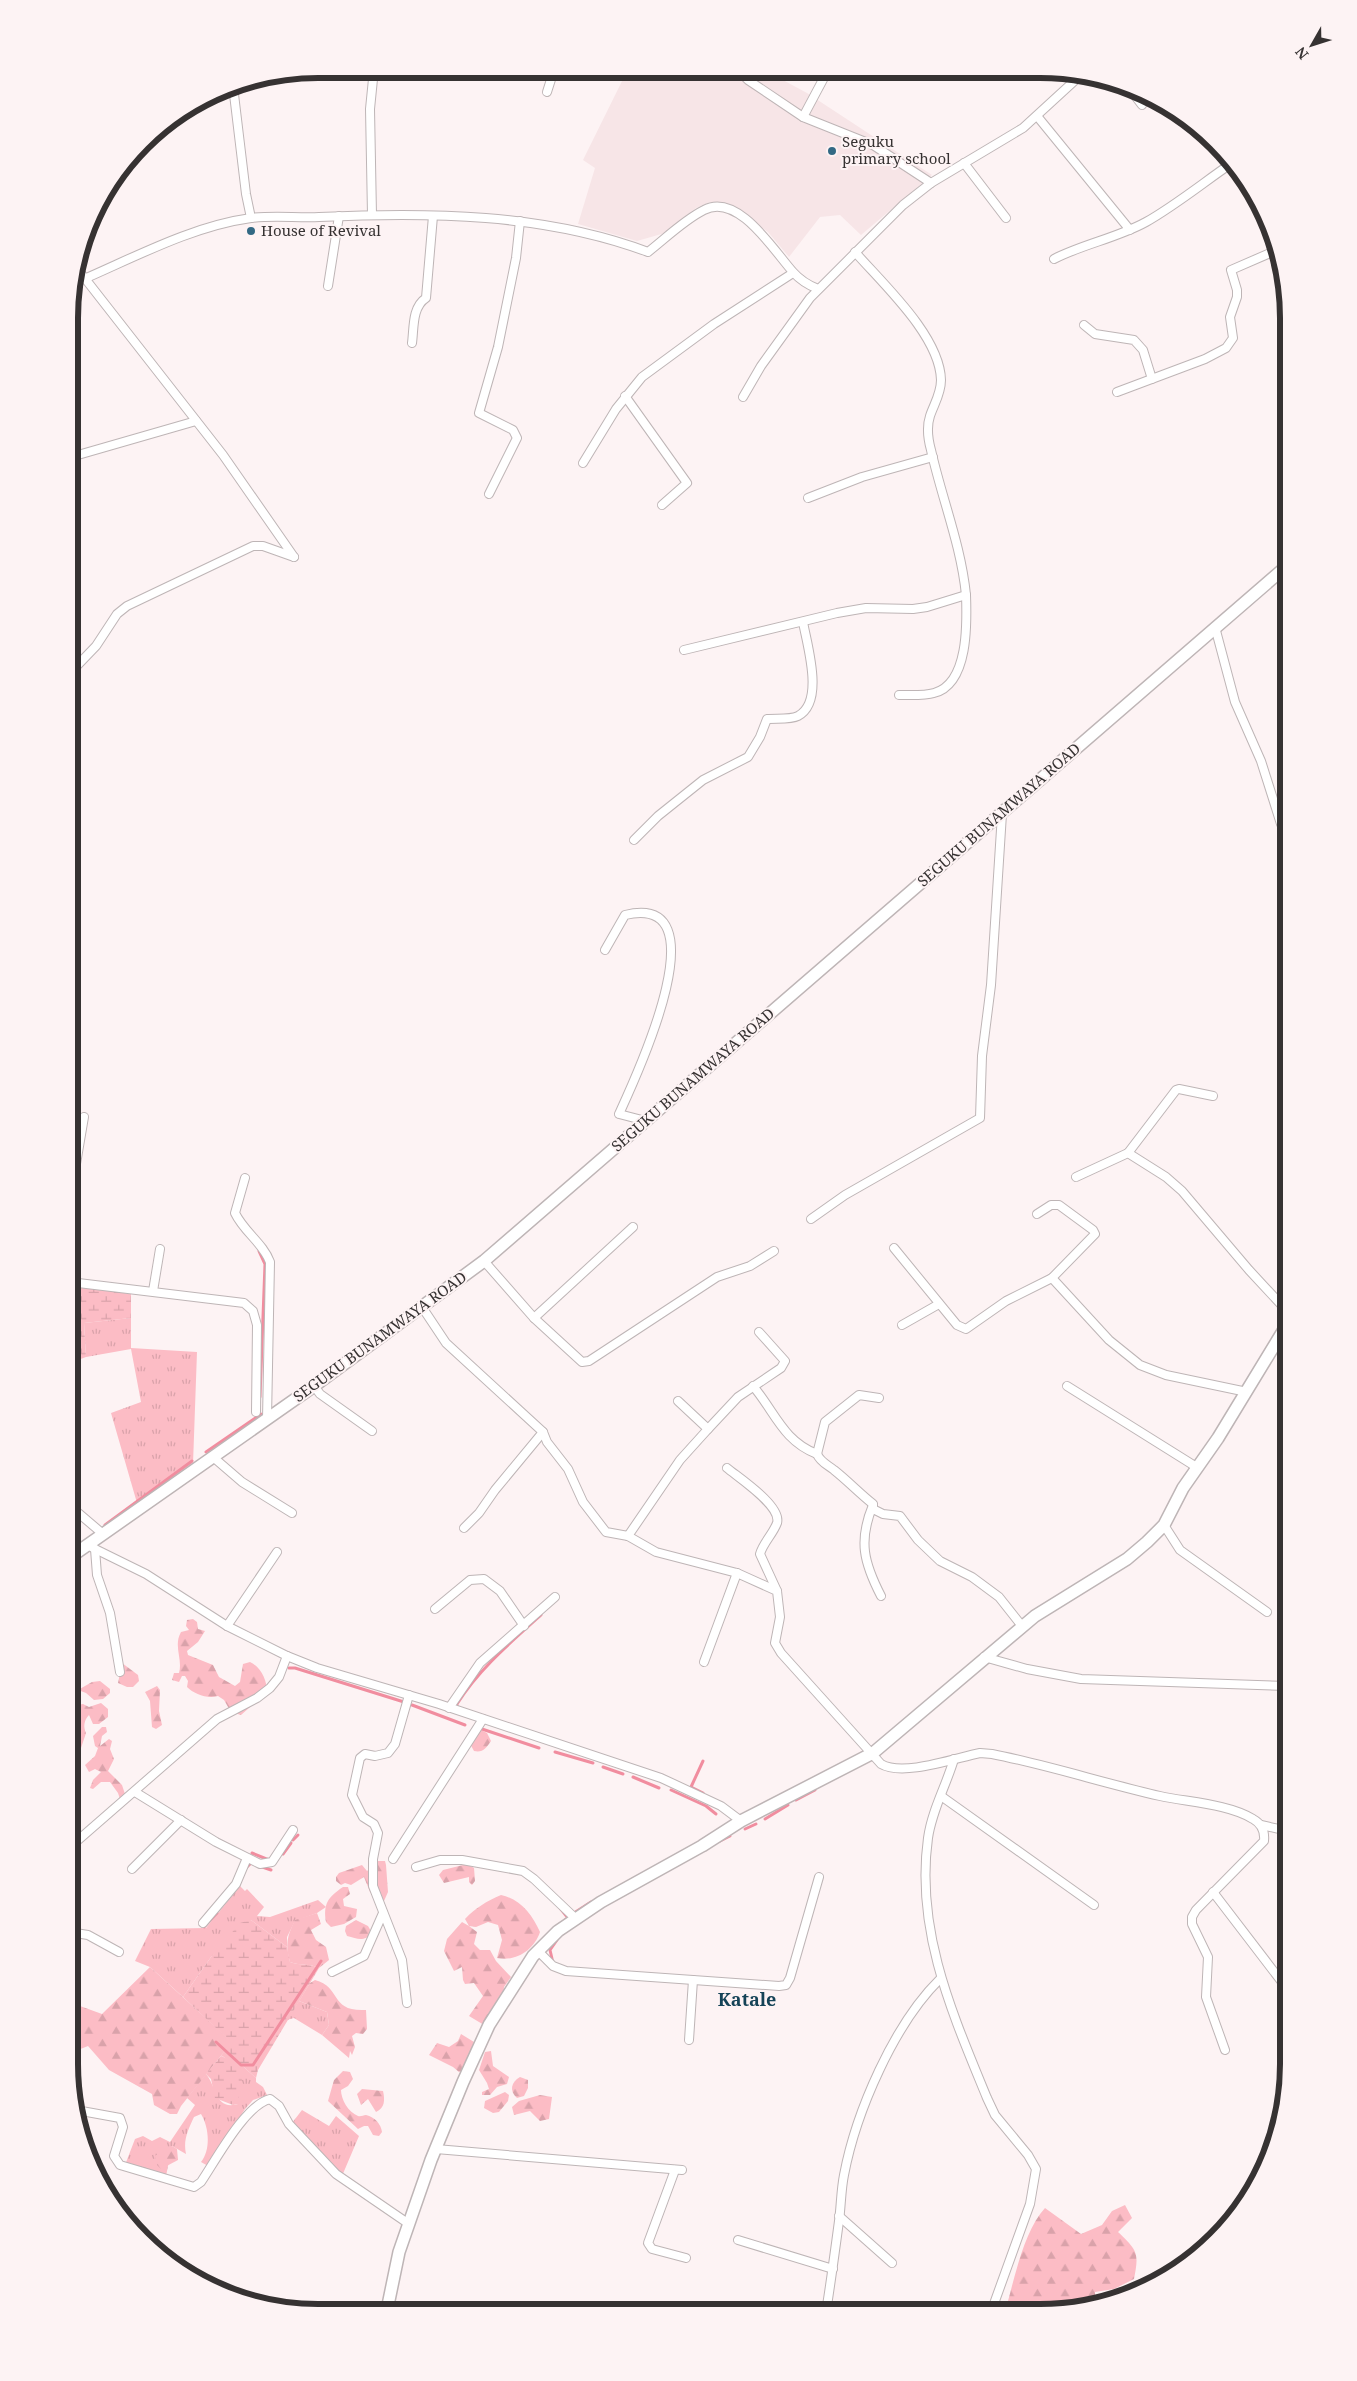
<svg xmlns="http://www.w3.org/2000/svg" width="1357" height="2381" viewBox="0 0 1357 2381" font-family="'Noto Serif',serif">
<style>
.built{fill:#f7e5e7}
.grass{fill:url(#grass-tufts)}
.forest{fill:url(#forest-firs)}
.wetland{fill:url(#wetland-marsh)}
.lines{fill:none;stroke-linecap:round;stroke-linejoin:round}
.stream{stroke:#f18d9f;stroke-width:3}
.street-casing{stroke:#beb5b6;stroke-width:10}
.secondary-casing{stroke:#beb5b6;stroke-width:14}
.street{stroke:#fff;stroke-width:8}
.secondary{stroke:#fff;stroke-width:11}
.poi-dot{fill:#326984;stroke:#fdf3f4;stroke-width:2}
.labels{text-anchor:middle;stroke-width:4;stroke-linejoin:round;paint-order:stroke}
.poi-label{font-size:15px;fill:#363232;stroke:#fdf3f4;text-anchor:start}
.street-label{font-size:15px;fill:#363232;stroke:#fdf3f4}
.quarter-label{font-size:18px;font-weight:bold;fill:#154357;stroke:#fdf3f4}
.rim{fill:none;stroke:#363232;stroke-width:6}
</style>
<defs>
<pattern id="grass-tufts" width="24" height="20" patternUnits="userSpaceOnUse" patternTransform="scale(1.25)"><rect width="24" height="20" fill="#fcbcc5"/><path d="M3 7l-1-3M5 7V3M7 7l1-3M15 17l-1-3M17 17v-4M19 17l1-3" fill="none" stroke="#d9a2aa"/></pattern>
<pattern id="forest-firs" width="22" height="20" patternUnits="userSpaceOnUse" patternTransform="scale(1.25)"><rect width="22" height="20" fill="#fcbcc5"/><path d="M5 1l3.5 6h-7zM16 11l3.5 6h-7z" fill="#d9a2aa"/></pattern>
<pattern id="wetland-marsh" width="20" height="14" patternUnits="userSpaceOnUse" patternTransform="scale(1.25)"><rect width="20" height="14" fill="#fcbcc5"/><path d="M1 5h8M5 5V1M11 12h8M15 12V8" fill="none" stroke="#d9a2aa"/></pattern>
</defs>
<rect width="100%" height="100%" fill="#fdf3f4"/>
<polygon class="built" points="627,71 768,72 807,93 932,175 861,235 840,215 820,217 789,257 768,232 733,207 710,202 696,208 665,233 637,241 578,224 595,168 583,160"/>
<g class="grass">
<polygon points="131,1318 131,1348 197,1352 193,1464 137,1503 111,1413 141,1402 131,1349 86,1357 84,1323"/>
<polygon points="240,1886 245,1891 247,1889 264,1907 257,1916 270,1917 318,1900 326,1907 317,1913 295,1921 287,1937 287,1947 251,1920 211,1957 183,1997 150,1967 135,1961 151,1929 206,1928"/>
<polygon points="299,2001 327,2012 329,2025 322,2035 294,2018 287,2020"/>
<path d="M225 2050 256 2078V2082L263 2087 267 2095 253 2100 245 2109 208 2166 201 2162C211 2150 209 2127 201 2114L194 2117C188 2130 183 2140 186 2154L172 2146 166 2176 125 2165 135 2139 143 2136 152 2141 160 2137 170 2142 195 2105 187 2098 206 2074C216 2085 215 2111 238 2104V2092L242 2081 224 2057 221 2056Z"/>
<polygon points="302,2110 329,2126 336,2116 359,2136 342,2176 292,2123"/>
</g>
<g class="forest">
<path d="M193 1619 197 1622 198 1629 205 1631 198 1642 187 1651 188 1655 213 1665 219 1677 235 1686 240 1682 243 1664 250 1662C261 1667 267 1680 267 1692L241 1715 231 1712 224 1700 218 1696C207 1699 194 1694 187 1687L188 1681 185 1676H182L179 1682 172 1680 174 1673H179C183 1659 173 1646 181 1632L189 1630 186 1626 187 1620Z"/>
<polygon points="122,1663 138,1675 139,1681 133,1687 127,1687 118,1683"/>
<polygon points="100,1681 110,1689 110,1693 103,1699 94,1700 86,1693 78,1690 92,1682"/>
<polygon points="157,1686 160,1690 159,1711 162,1725 156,1729 152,1727 150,1701 145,1692"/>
<path d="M101 1703 108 1709V1717L99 1724H93L89 1715C84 1720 83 1727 86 1733L81 1748 74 1751 70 1749 71 1706 83 1704 89 1707Z"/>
<polygon points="102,1727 106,1727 107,1732 102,1736 100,1746 109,1739 112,1741 110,1749 114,1759 108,1771 122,1785 125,1794 122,1799 120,1799 118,1793 110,1782 101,1782 93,1789 90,1788 93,1780 101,1772 95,1769 89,1772 85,1765 95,1756 98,1748 95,1746 93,1736"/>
<path d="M481 1730 487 1733 491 1741C486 1748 483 1753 474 1751L469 1742 476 1732Z"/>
<polygon points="378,1861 385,1861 386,1865 388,1892 384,1901 378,1901 370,1892 364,1877 351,1885 345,1883 341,1885 336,1881 336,1877 339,1873 362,1865 367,1871"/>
<polygon points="467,1864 474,1868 475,1881 472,1885 469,1882 469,1877 444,1883 439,1875 443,1870"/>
<path d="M343 1887H348L350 1894 343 1899 344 1906 357 1909 356 1917 344 1924 331 1927 326 1922C323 1904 328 1897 343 1887Z"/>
<path d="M501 1895C520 1899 532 1914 540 1932 534 1950 516 1962 497 1958L502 1940 498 1925 488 1922 476 1927 469 1926 477 1932 474 1944 480 1950H490L496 1961 511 1977 504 1987 503 1999 484 2025 469 2016 483 1996 474 1983 465 1984 463 1980 462 1967 454 1971 444 1951 447 1939 462 1922 469 1926 465 1919C475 1908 487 1901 501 1895Z"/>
<path d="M317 1913 321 1924 311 1930 316 1940 326 1947 329 1960 319 1968C309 1963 301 1966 290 1962 285 1945 287 1936 295 1920Z"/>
<path d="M356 1920 368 1926 372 1933C364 1942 358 1939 347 1936L345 1931 346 1926Z"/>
<polygon points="150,1967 232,2042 181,2106 177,2114 170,2114 154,2105 152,2094 109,2070 88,2046 78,2050 69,2049 69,2002 102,2014"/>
<path d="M315 1980C342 1987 329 2012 366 2010L367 2029 363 2034 356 2033 352 2036 355 2047 352 2055 350 2051 349 2058 322 2035 329 2025 327 2012 299 2001 310 1983Z"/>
<polygon points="461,2034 474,2042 466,2069 459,2072 453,2067 429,2055 437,2043 449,2047 458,2041"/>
<polygon points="491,2051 493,2066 509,2077 507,2084 497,2087 490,2095 482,2095 482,2092 489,2089 487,2083 479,2070 485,2052"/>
<path d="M343 2071 350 2072 353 2079 348 2086 341 2090C341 2099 348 2112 358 2116 361 2117 363 2115 366 2115 375 2117 381 2124 382 2132L379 2136 373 2135 368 2126H364L358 2129 328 2101 334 2080Z"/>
<path d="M520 2077 528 2080V2088L524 2096 517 2098C509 2091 511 2082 520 2077Z"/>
<path d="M362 2089 383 2091C385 2100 385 2108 376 2112L368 2099 361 2105 357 2094Z"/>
<polygon points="505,2092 509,2095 508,2101 499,2112 493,2113 484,2108 485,2101"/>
<polygon points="540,2095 552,2097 549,2119 540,2121 530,2111 514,2115 512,2107 519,2101"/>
<polygon points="172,2146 177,2149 178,2160 161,2169 157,2165 155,2156 164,2149"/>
<path d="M1125 2205 1132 2218 1118 2232C1138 2251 1139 2253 1134 2279L1114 2289 1095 2292V2303L1039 2312H1005C1014 2281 1023 2232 1045 2208L1081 2234 1102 2225 1112 2211Z"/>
</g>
<g class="wetland">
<polygon points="70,1285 131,1294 131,1318 84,1323 86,1357 70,1363"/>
<path d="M251 1920 287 1947 290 1962C301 1966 309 1963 319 1968L258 2070 256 2078 225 2050 231 2042 183 1997 211 1957 240 1923Z"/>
<path d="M221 2056C230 2059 241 2069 242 2080 243 2085 238 2097 238 2104L233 2105 215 2098 211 2079 206 2074Z"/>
</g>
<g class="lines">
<g class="stream">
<polyline points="259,1251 265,1264 260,1397"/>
<polyline points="206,1452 261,1414"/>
<polyline points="69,1501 72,1501"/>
<polyline points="105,1525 192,1461"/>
<polyline points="289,1668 295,1668 404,1702"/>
<polyline points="412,1705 465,1725"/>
<path d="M457 1708V1704C479 1669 510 1643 541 1615"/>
<polyline points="482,1729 539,1748"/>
<polyline points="555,1752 593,1763"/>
<polyline points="603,1767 623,1774"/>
<polyline points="633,1777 659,1788"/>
<polyline points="671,1790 706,1806 716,1814"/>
<polyline points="703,1793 691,1787 703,1761"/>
<polyline points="796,1800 815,1790"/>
<polyline points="765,1819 788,1805"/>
<polyline points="745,1829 756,1824"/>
<polyline points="293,1840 298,1835"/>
<polyline points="720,1841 730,1836"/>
<polyline points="252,1853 269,1860"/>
<polyline points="283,1854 291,1843"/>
<polyline points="246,1868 251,1863 271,1870"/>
<polyline points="560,1908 568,1918 565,1920"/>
<polyline points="571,1910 574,1913 591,1902"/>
<polyline points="204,1927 217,1913"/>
<polyline points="553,1963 550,1950 557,1940"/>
<polyline points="216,2042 241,2065 253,2065 321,1961"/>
</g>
<defs>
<g id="street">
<polyline points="739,71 748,80 803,117 873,145 931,183"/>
<polyline points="233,86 246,194 251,218"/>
<polyline points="1129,88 1142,105"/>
<polyline points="547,92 554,70"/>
<polyline points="1037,116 1130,230"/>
<polyline points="803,117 827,72"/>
<polyline points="964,163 1006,218"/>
<polyline points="372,215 370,109 374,69"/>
<path d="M1054 259C1083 244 1117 238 1146 222 1176 205 1204 182 1232 163"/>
<polyline points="76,267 223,455 294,557"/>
<path d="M84 279C137 256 193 226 251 218 273 215 297 218 319 217 429 212 544 213 648 252 666 238 684 220 704 210 738 192 774 251 793 272 800 280 808 285 818 289"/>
<polyline points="328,286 339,216"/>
<polyline points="1084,325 1095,334 1134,340 1143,350 1152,379"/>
<path d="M412 343C414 328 412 307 426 298L433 216"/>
<polyline points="1117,392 1205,359 1226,348 1233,338 1230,317 1237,297 1237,290 1231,270 1277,250"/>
<polyline points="625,396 687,483 662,505"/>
<polyline points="743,397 761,366 810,298 903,205 931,183 1023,128 1083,73"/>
<polyline points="71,457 196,421"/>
<polyline points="583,463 616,409 642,377 714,324 793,273"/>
<polyline points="489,494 517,438 513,430 479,413 498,347 516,258 520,221"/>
<polyline points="808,498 862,477 933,457"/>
<polyline points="1215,627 1235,702 1261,761 1281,824 1288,834"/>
<path d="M684 650 837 613 866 608 913 609 927 607 966 595C961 545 942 499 931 450 928 439 926 428 930 416 934 404 941 394 941 380 940 336 883 284 855 252"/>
<polyline points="70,673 96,646 117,614 127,606 253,546 263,546 294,557"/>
<path d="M899 695C910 695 924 696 934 693 969 684 967 622 966 595"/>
<path d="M634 840 658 816 703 780 748 757 760 737 767 719C776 718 790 720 798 716 825 702 807 645 803 622"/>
<path d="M605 950 625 915C724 891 635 1079 619 1114L646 1121"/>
<polyline points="1128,1153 1176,1090 1179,1089 1213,1096"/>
<polyline points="1076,1177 1128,1153 1166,1177 1182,1191 1249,1270 1288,1312"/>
<path d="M245 1178 235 1213C244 1232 263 1243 270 1262L267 1419"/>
<polyline points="70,1199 84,1117"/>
<polyline points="811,1219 845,1195 980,1118 982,1056 991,985 1002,814"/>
<polyline points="894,1248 957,1325 966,1329 1006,1301 1052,1278 1095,1234 1093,1230 1059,1205 1051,1205 1037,1214"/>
<polyline points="484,1261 534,1318 582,1362 589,1361 717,1277 750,1266 774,1251"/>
<polyline points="1052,1278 1109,1340 1140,1365 1166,1375 1247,1392"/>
<polyline points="70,1282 244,1303 253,1311 257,1325 256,1412"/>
<polyline points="153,1291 160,1249"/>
<path d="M422 1307 446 1343 543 1432 547 1442 568 1469 583 1502 606 1532 628 1536 656 1552 737 1573 777 1591 780 1617 775 1643 781 1653 881 1764C903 1777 955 1758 980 1753L992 1754C1048 1765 1103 1783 1160 1796 1187 1802 1229 1804 1253 1819 1262 1824 1265 1831 1264 1841L1196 1910 1192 1917V1924L1208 1957 1206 1997 1225 2050"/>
<polyline points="534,1318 633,1227"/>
<polyline points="902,1325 939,1304"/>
<polyline points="314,1386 320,1394 372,1431"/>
<path d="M753 1386C775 1412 783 1441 817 1454 820 1462 828 1465 834 1470 848 1481 859 1493 873 1504V1509L883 1514 900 1516 918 1540 940 1561 972 1577 999 1597 1022 1626"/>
<polyline points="1067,1386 1198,1468"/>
<polyline points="708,1429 738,1397 781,1368 785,1361 759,1332"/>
<polyline points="817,1454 825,1422 859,1395 879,1398"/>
<polyline points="213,1457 242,1482 292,1513"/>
<path d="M727 1468C739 1478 782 1506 777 1523 773 1534 763 1543 760 1554L777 1591"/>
<polyline points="69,1505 103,1534"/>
<path d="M873 1505C858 1541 864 1563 881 1596"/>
<polyline points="1164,1525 1180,1550 1267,1612"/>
<polyline points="464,1528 479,1513 495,1490 543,1432"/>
<polyline points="628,1536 680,1460 708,1429 678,1401"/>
<polyline points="87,1545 146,1574 227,1626 287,1656 317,1668 439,1704 661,1778 721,1806 741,1821"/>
<polyline points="95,1549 97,1575 110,1613 120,1672"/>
<polyline points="435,1609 470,1580 484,1579 500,1591 524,1626"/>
<polyline points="227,1626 277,1552"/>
<polyline points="984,1657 1027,1669 1081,1679 1288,1686"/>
<polyline points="704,1662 737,1573"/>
<polyline points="449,1708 480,1663 555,1597"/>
<path d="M954 1759C946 1786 932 1810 928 1838 915 1931 953 2015 987 2098L995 2115 1028 2155 1036 2169 1030 2204 991 2312"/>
<polyline points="135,1792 216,1842 260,1864 272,1862 293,1830"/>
<polyline points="941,1796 1094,1905"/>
<polyline points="1261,1825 1288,1831"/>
<polyline points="69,1848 217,1719 257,1698 270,1688 279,1677 287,1656"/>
<polyline points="393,1859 483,1719"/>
<polyline points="416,1867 440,1860 462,1860 523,1871 534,1879 575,1918"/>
<polyline points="132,1869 181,1820"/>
<polyline points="1213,1892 1288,1990"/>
<polyline points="203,1923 236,1884 247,1858"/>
<polyline points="69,1932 88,1935 119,1952"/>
<polyline points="539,1952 553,1966 566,1971 779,1986 786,1985 790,1978 819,1877"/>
<polyline points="332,1972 364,1956 383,1913"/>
<polyline points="407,2003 402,1960 373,1886 373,1859 378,1833 374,1824 363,1817 352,1795 360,1758 365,1754 375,1756 388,1753 395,1744 409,1695"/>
<polyline points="689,2040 693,1980"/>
<path d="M76 2110 120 2118 123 2127 114 2156 120 2165 194 2187 201 2182C216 2160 245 2105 270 2099L279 2106 289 2124 336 2174 409 2224"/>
<polyline points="436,2149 682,2170"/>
<polyline points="675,2170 648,2243 652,2249 686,2258"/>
<polyline points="839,2216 892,2263"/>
<polyline points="738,2240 833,2269"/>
<polyline points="751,2311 752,2307 768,2311"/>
<path d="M826 2312C831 2281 835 2251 839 2221 841 2206 841 2190 844 2175 856 2112 894 2024 940 1979"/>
</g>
<g id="secondary">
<polyline points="69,1558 314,1386 484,1261 1288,565"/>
<polyline points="387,2310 399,2252 431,2160 463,2082 489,2025 533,1956 558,1931 601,1902 702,1846 741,1821 873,1753 1035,1616 1127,1559 1147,1542 1164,1525 1183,1488 1218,1438 1288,1323"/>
</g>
</defs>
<use href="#street" class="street-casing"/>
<use href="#secondary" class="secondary-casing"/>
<use href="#street" class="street"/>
<use href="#secondary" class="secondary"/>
</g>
<g class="poi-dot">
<circle cx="832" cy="151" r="5"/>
<circle cx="251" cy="231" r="5"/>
</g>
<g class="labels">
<g class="poi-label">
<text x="842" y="147">Seguku<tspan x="842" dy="17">primary school</tspan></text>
<text x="261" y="236">House of Revival</text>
</g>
<g class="street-label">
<text transform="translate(999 815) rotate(-41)" y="5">SEGUKU BUNAMWAYA ROAD</text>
<text transform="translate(693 1080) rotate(-41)" y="5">SEGUKU BUNAMWAYA ROAD</text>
<text transform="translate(380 1337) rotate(-36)" y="5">SEGUKU BUNAMWAYA ROAD</text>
</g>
<g class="quarter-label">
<text x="747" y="2006">Katale</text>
</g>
</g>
<path d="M0 0H1357V2381H0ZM318 78H1040A240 240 0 0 1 1280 318V2064A240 240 0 0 1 1040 2304H318A240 240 0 0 1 78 2064V318A240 240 0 0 1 318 78Z" fill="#fdf3f4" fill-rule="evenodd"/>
<path class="rim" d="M318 78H1040A240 240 0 0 1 1280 318V2064A240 240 0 0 1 1040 2304H318A240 240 0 0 1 78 2064V318A240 240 0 0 1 318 78Z"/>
<g transform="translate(1312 45) rotate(231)" stroke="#fdf3f4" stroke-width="4" paint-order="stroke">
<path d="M0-4L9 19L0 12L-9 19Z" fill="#363232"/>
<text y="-8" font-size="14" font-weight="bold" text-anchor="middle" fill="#363232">N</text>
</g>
</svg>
